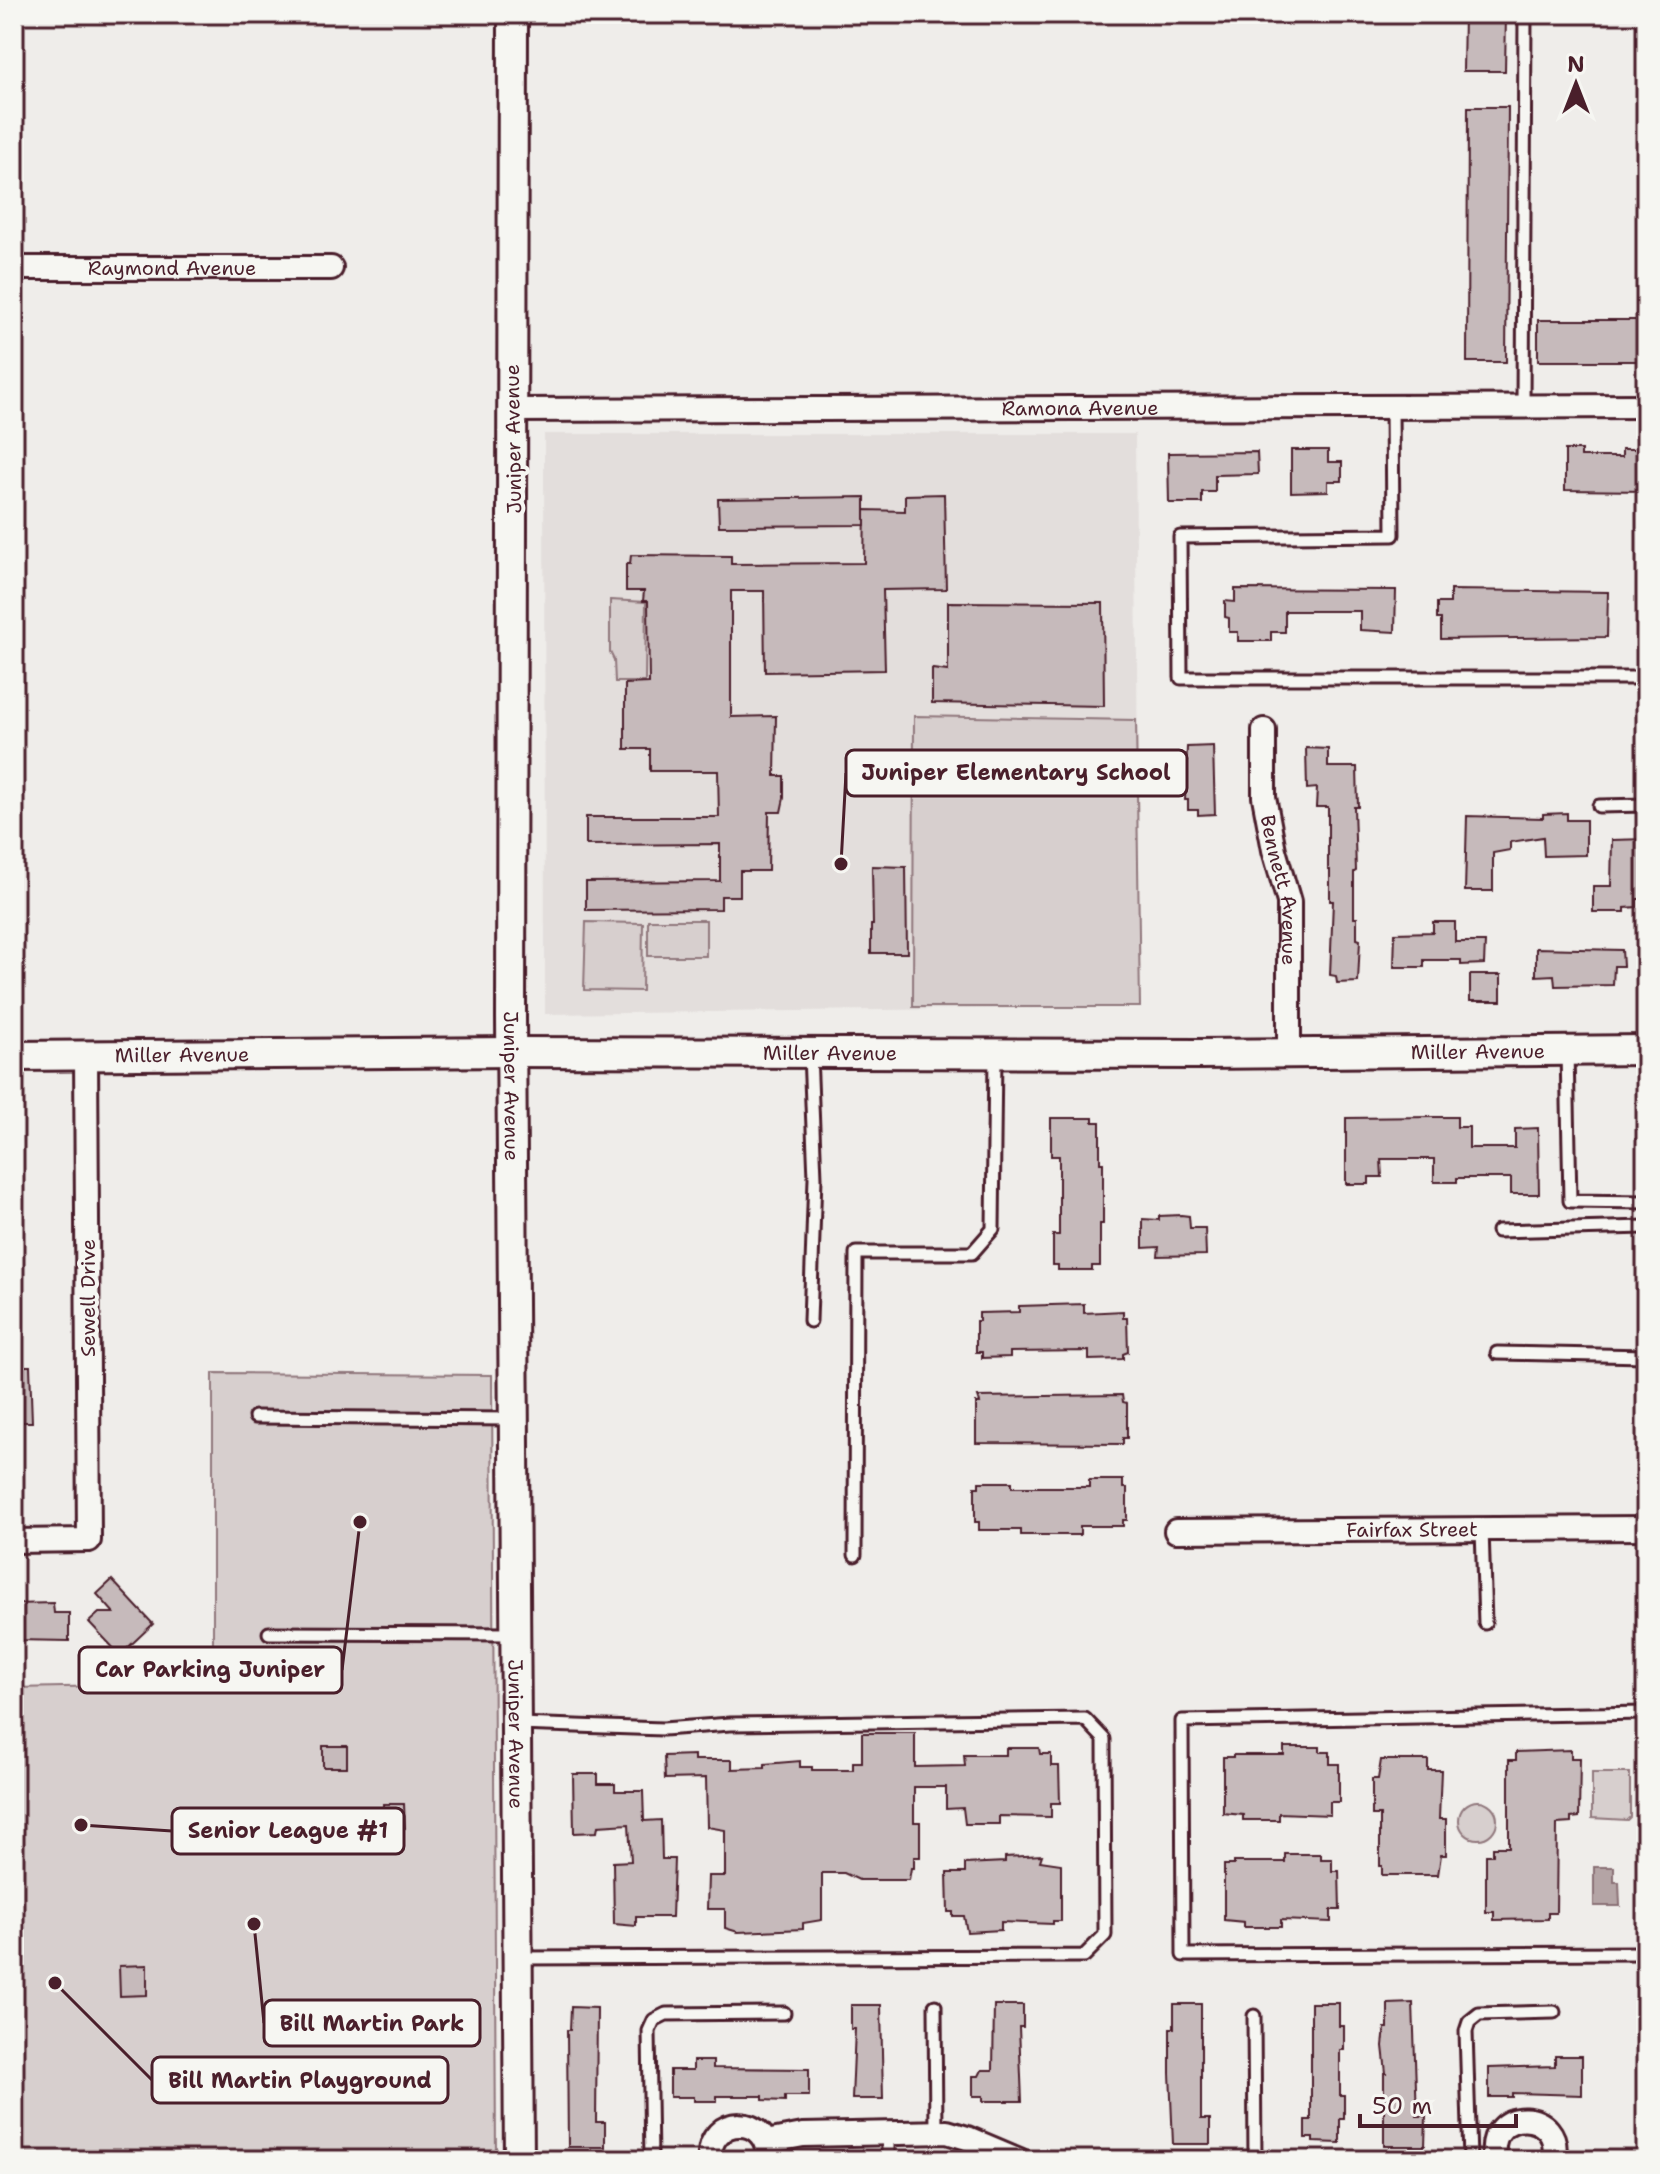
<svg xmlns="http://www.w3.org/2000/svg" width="1660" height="2174" viewBox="0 0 1660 2174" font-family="'Shantell Sans',sans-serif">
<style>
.built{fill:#e3dedc}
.green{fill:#d7cfce;stroke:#90777c;stroke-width:2}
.water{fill:#b4a4a5;stroke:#8a6f74;stroke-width:2}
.building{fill:#c6babb;stroke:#4a1f2b;stroke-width:2}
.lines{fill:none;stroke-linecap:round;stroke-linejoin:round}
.service-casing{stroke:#4a1f2b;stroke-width:17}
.minor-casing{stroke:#4a1f2b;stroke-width:28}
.tertiary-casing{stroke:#4a1f2b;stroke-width:34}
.service{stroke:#f6f6f2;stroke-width:11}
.minor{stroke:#f6f6f2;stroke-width:22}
.tertiary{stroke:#f6f6f2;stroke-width:28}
.labels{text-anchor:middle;stroke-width:8;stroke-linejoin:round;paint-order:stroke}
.street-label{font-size:20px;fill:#4a1f2b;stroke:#f6f6f2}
.leader{fill:none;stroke:#4a1f2b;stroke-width:3}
.callout-dot{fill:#4a1f2b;stroke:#f6f6f2;stroke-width:3}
.callout{fill:#f6f6f2;stroke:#4a1f2b;stroke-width:3}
.callout-label{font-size:22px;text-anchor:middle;font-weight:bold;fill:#4a1f2b}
</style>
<rect width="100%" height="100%" fill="#efedea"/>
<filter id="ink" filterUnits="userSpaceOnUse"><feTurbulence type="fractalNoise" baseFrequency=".0125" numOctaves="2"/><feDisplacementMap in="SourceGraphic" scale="16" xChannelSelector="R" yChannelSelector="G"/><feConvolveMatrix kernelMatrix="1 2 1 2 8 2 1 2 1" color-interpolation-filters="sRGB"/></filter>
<g filter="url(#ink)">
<polygon class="built" points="544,434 1135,434 1140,1007 545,1014"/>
<g class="green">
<polygon points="610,600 646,602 645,682 615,682 614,660 610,652"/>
<polygon points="914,716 1136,720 1140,1007 913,1007"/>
<rect x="648" y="920" width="58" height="36"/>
<polygon points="586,922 643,923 642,991 584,990"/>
<polygon points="213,1373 492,1375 496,2160 14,2160 14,1688 213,1684"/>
<polygon points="1592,1773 1630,1773 1630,1817 1627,1820 1592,1818"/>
<circle cx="1478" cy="1820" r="19"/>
</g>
<polygon class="water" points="1594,1867 1614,1867 1614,1882 1619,1882 1620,1906 1594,1906"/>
<g class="building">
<polygon points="1464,14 1506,14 1505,71 1463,71"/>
<polygon points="1468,107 1508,107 1506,362 1467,362"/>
<rect x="1538" y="320" width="108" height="41"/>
<polygon points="1622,449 1646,449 1646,491 1565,490 1565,450 1581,450 1581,457 1622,457"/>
<polygon points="1291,450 1328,450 1328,462 1342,462 1342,481 1328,481 1328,491 1291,492"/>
<polygon points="1257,452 1258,474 1215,475 1215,492 1202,492 1202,503 1169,503 1168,453"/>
<polygon points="944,494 946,589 883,590 885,670 765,672 764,591 731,591 731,717 776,716 775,776 784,776 784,798 781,812 769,812 768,871 740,871 740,896 721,896 721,909 586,910 586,882 720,881 720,844 586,845 586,817 719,817 718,771 650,771 650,749 625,749 625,684 649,683 648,601 643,601 644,591 626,591 626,564 630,564 631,555 731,556 731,564 864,563 865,510 905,511 905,495"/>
<polygon points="865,497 865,525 719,526 718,499"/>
<polygon points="1235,589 1396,590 1395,632 1360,630 1360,611 1285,611 1285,632 1271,632 1271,641 1238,641 1238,632 1229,632 1229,618 1225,617 1225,601 1235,602"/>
<polygon points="1450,590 1608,592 1607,637 1441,639 1441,619 1437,619 1437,603 1450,603"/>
<polygon points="948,602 1103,603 1104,706 932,703 932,669 948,671"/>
<polygon points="1213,746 1215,814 1198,815 1198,810 1188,810 1188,800 1185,800 1187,747"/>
<polygon points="1306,748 1328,749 1328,767 1357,767 1358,807 1354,807 1356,871 1354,872 1354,918 1357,918 1357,939 1360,940 1358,982 1337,983 1336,976 1330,975 1333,901 1330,901 1330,870 1328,870 1328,807 1316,807 1317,788 1307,789"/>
<polygon points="1567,813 1567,820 1586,820 1586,855 1544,856 1543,837 1510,842 1510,850 1493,853 1493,891 1465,891 1467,816 1543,818 1543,814"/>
<polygon points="1646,839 1646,899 1637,899 1637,907 1625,908 1625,912 1593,912 1593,886 1611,886 1612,840"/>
<polygon points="872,866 906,867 907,953 871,953 871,925 873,925"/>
<polygon points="1433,922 1455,922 1455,942 1485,942 1484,964 1461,965 1461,960 1424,960 1424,967 1394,967 1395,933 1433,932"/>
<polygon points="1536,948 1622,950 1623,966 1614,966 1613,985 1555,986 1554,975 1536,976"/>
<rect x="1470" y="975" width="31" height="26"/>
<polygon points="1433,1117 1457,1117 1457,1127 1469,1127 1469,1148 1515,1148 1515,1129 1538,1128 1539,1194 1511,1194 1511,1178 1457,1178 1457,1182 1434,1182 1434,1159 1381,1159 1382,1177 1369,1177 1369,1184 1346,1184 1346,1118"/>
<polygon points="1051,1118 1093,1118 1093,1122 1100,1122 1100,1163 1103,1163 1103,1224 1100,1224 1100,1266 1092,1266 1092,1270 1058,1270 1058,1265 1053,1265 1053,1235 1059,1235 1059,1156 1051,1156"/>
<polygon points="1181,1215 1189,1216 1190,1228 1205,1228 1206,1255 1158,1256 1159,1247 1143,1248 1143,1219 1159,1220 1159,1216"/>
<polygon points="1084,1304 1084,1313 1123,1311 1123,1318 1127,1318 1128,1352 1123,1354 1123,1359 1089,1360 1089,1351 1010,1352 1010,1357 982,1358 982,1352 976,1352 976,1321 979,1321 979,1313 1019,1312 1019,1306"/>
<polygon points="14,1366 30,1366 32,1422 14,1422"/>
<polygon points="1122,1395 1123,1402 1127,1403 1127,1438 1123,1438 1123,1444 976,1443 976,1403 980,1403 978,1397"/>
<polygon points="1089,1480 1123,1480 1123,1488 1127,1488 1127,1520 1123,1520 1123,1526 1080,1526 1080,1535 1021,1535 1021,1530 979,1530 979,1522 975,1522 975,1487 979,1487 979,1482 1012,1482 1012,1487 1089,1487"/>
<polygon points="112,1580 153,1624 120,1655 89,1622 99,1613 114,1613 97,1594"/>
<polygon points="53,1603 54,1613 69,1613 69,1641 14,1640 14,1604"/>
<polygon points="862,1733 915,1733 915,1767 965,1766 964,1755 1006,1755 1006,1748 1039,1748 1040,1754 1051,1754 1051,1766 1059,1766 1060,1803 1051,1803 1051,1817 999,1816 999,1824 965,1824 963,1808 946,1809 946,1787 914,1787 914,1822 920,1822 920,1857 914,1857 914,1868 911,1868 909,1880 859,1880 844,1873 822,1873 822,1920 803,1923 803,1929 738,1932 725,1928 725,1909 707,1909 708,1876 725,1876 725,1830 707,1827 706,1778 665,1779 664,1756 694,1755 694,1760 732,1760 732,1769 765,1768 765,1764 800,1761 800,1767 812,1767 812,1770 853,1770 853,1762 862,1762"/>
<rect x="323" y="1746" width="24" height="21"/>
<polygon points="1284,1747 1320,1747 1320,1752 1330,1752 1330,1764 1339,1764 1339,1802 1330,1802 1330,1815 1279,1813 1279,1820 1243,1820 1243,1815 1223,1813 1223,1757 1233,1757 1233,1755 1284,1755"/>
<polygon points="1571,1750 1571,1758 1580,1758 1579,1817 1571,1818 1571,1823 1557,1824 1556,1913 1548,1913 1548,1919 1494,1920 1494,1912 1486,1912 1486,1855 1493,1855 1493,1847 1509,1847 1509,1760 1516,1760 1516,1752"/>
<polygon points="1381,1760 1428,1760 1428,1770 1441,1770 1439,1819 1446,1819 1446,1855 1441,1855 1438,1875 1382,1875 1382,1866 1380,1866 1380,1815 1372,1815 1372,1779 1378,1779"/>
<polygon points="573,1774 598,1774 598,1784 615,1784 615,1791 643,1791 644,1821 661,1820 662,1859 674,1859 672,1917 636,1917 636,1926 614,1924 613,1862 631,1861 629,1824 598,1826 597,1832 574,1833"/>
<polygon points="383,1804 404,1804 405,1828 383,1828"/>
<polygon points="1285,1854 1321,1854 1321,1859 1332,1859 1332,1871 1339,1871 1340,1910 1331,1910 1331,1922 1281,1920 1281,1927 1244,1927 1244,1922 1224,1920 1224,1865 1234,1865 1234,1862 1285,1862"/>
<polygon points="1042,1855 1040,1861 1061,1864 1061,1921 1053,1921 1053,1924 1001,1922 1001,1930 967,1932 964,1916 953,1916 953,1912 948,1912 947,1873 965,1873 965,1864 1005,1862 1005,1857"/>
<polygon points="147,1965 147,1995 120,1996 119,1966"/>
<polygon points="1311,2003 1339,2003 1339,2026 1344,2026 1344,2050 1340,2050 1340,2095 1344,2095 1344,2119 1340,2119 1340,2143 1313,2142 1313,2138 1305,2138 1305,2120 1311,2120"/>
<polygon points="1413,2003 1417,2116 1426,2116 1425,2146 1384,2146 1384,2073 1386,2073 1383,2046 1385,2028 1388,2028 1388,2004"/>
<polygon points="1174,2004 1201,2004 1201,2119 1210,2119 1210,2144 1173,2144 1170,2073 1170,2028 1174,2028"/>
<polygon points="851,2005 881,2005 883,2099 852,2099 855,2029 851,2029"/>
<polygon points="994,2005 1023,2005 1023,2027 1019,2027 1022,2101 983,2101 983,2096 973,2096 973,2076 979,2076 982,2070 993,2070"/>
<polygon points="571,2007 597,2008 596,2122 605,2122 605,2147 568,2147 567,2030 570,2030"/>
<polygon points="1555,2056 1582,2056 1582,2095 1512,2093 1512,2097 1489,2097 1489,2068 1555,2066"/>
<polygon points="693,2061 713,2061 713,2068 809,2069 809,2096 785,2096 785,2101 763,2100 763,2096 717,2096 717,2101 694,2101 694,2097 670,2097 670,2070 693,2070"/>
</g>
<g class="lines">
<defs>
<g id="service">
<polyline points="1392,406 1393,535 1180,537 1181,678 1646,678"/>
<polyline points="1523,407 1525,14"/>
<polyline points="1599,806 1646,805"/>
<polyline points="1567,1051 1570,1201 1646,1202"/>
<polyline points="1498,1231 1646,1227"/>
<polyline points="810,1321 815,1178 810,1054"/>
<polyline points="1497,1353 1646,1356"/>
<polyline points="255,1417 513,1419"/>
<polyline points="1482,1529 1485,1623"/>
<polyline points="855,1555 856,1253 972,1253 993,1229 995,1054"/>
<polyline points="269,1633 515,1634"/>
<polyline points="1646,1713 1182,1721 1183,1955 1646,1953"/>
<polyline points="518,1724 663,1729 730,1724 1085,1719 1104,1739 1105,1935 1084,1956 518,1958"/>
<polyline points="935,2006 936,2132"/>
<polyline points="1254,2016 1255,2160"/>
<polyline points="888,2132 888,2160"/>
<polyline points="651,2160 649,2031 654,2020 666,2014 784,2013"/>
<polyline points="1470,2160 1466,2031 1469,2022 1479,2014 1554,2012"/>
</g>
<g id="minor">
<path id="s1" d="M14 268H331"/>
<path id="s2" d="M512 410 1646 406"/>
<path id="s3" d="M1264 730V797L1274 850 1289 902V1053"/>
<path id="s4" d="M1176 1531 1646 1528"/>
<polyline points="14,1541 89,1540 86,1056"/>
<polyline points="766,2142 803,2135 947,2132 967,2138 1019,2160"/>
<path d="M710 2160C707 2113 773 2114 767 2160"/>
<path d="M1495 2160C1483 2104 1567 2108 1553 2160"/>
</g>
<g id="tertiary">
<path id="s5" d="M513 14 511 1018 519 2160"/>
<path id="s6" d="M14 1056 512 1052 1200 1054 1646 1050"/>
</g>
</defs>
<use href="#service" class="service-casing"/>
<use href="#minor" class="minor-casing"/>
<use href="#tertiary" class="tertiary-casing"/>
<use href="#service" class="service"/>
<use href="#minor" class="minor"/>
<use href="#tertiary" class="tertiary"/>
</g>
</g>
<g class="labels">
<g class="street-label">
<text dy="7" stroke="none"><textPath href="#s1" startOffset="158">Raymond Avenue</textPath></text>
<text dy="7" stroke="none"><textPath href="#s2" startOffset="568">Ramona Avenue</textPath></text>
<text transform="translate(513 439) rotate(-91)" y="7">Juniper Avenue</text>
<text dy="7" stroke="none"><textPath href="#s3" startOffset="162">Bennett Avenue</textPath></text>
<text dy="7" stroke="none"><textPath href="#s6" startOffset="1464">Miller Avenue</textPath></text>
<text dy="7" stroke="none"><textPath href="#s6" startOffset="816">Miller Avenue</textPath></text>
<text dy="7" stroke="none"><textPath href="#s6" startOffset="168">Miller Avenue</textPath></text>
<text dy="7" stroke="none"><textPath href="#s5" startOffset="1072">Juniper Avenue</textPath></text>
<text transform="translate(88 1298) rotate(-90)" y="7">Sewell Drive</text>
<text dy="7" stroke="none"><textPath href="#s4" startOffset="236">Fairfax Street</textPath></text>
<text dy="7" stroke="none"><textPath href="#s5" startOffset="1720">Juniper Avenue</textPath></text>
</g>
</g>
<path class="leader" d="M841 864L846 773M360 1522L342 1670M81 1825L172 1831M254 1924L264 2023M55 1983L152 2080"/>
<g class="callout-dot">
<circle cx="841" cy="864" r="8"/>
<circle cx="360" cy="1522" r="8"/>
<circle cx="81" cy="1825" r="8"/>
<circle cx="254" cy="1924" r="8"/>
<circle cx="55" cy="1983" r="8"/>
</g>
<g class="callout">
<rect x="846" y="750" width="341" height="46" rx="8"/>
<rect x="79" y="1647" width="263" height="46" rx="8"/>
<rect x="172" y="1808" width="232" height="46" rx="8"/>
<rect x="264" y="2000" width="216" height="46" rx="8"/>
<rect x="152" y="2057" width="296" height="46" rx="8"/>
</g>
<g class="callout-label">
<text x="1016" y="780">Juniper Elementary School</text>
<text x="210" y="1677">Car Parking Juniper</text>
<text x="288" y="1838">Senior League #1</text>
<text x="372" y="2031">Bill Martin Park</text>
<text x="300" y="2088">Bill Martin Playground</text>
</g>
<rect width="1660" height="2174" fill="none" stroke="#f6f6f2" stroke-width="48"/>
<rect x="24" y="24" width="1612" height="2126" fill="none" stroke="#4a1f2b" stroke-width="3" filter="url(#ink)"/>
<g transform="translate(1576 84)" stroke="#f6f6f2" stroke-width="6" paint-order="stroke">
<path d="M0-6L14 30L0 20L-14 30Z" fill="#4a1f2b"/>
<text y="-12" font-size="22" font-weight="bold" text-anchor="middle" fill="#4a1f2b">N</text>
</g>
<path d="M1360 2114v12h156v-12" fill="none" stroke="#4a1f2b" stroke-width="4"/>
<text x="1372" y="2114" font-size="24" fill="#4a1f2b" stroke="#f6f6f2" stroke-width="6" paint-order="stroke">50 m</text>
</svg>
